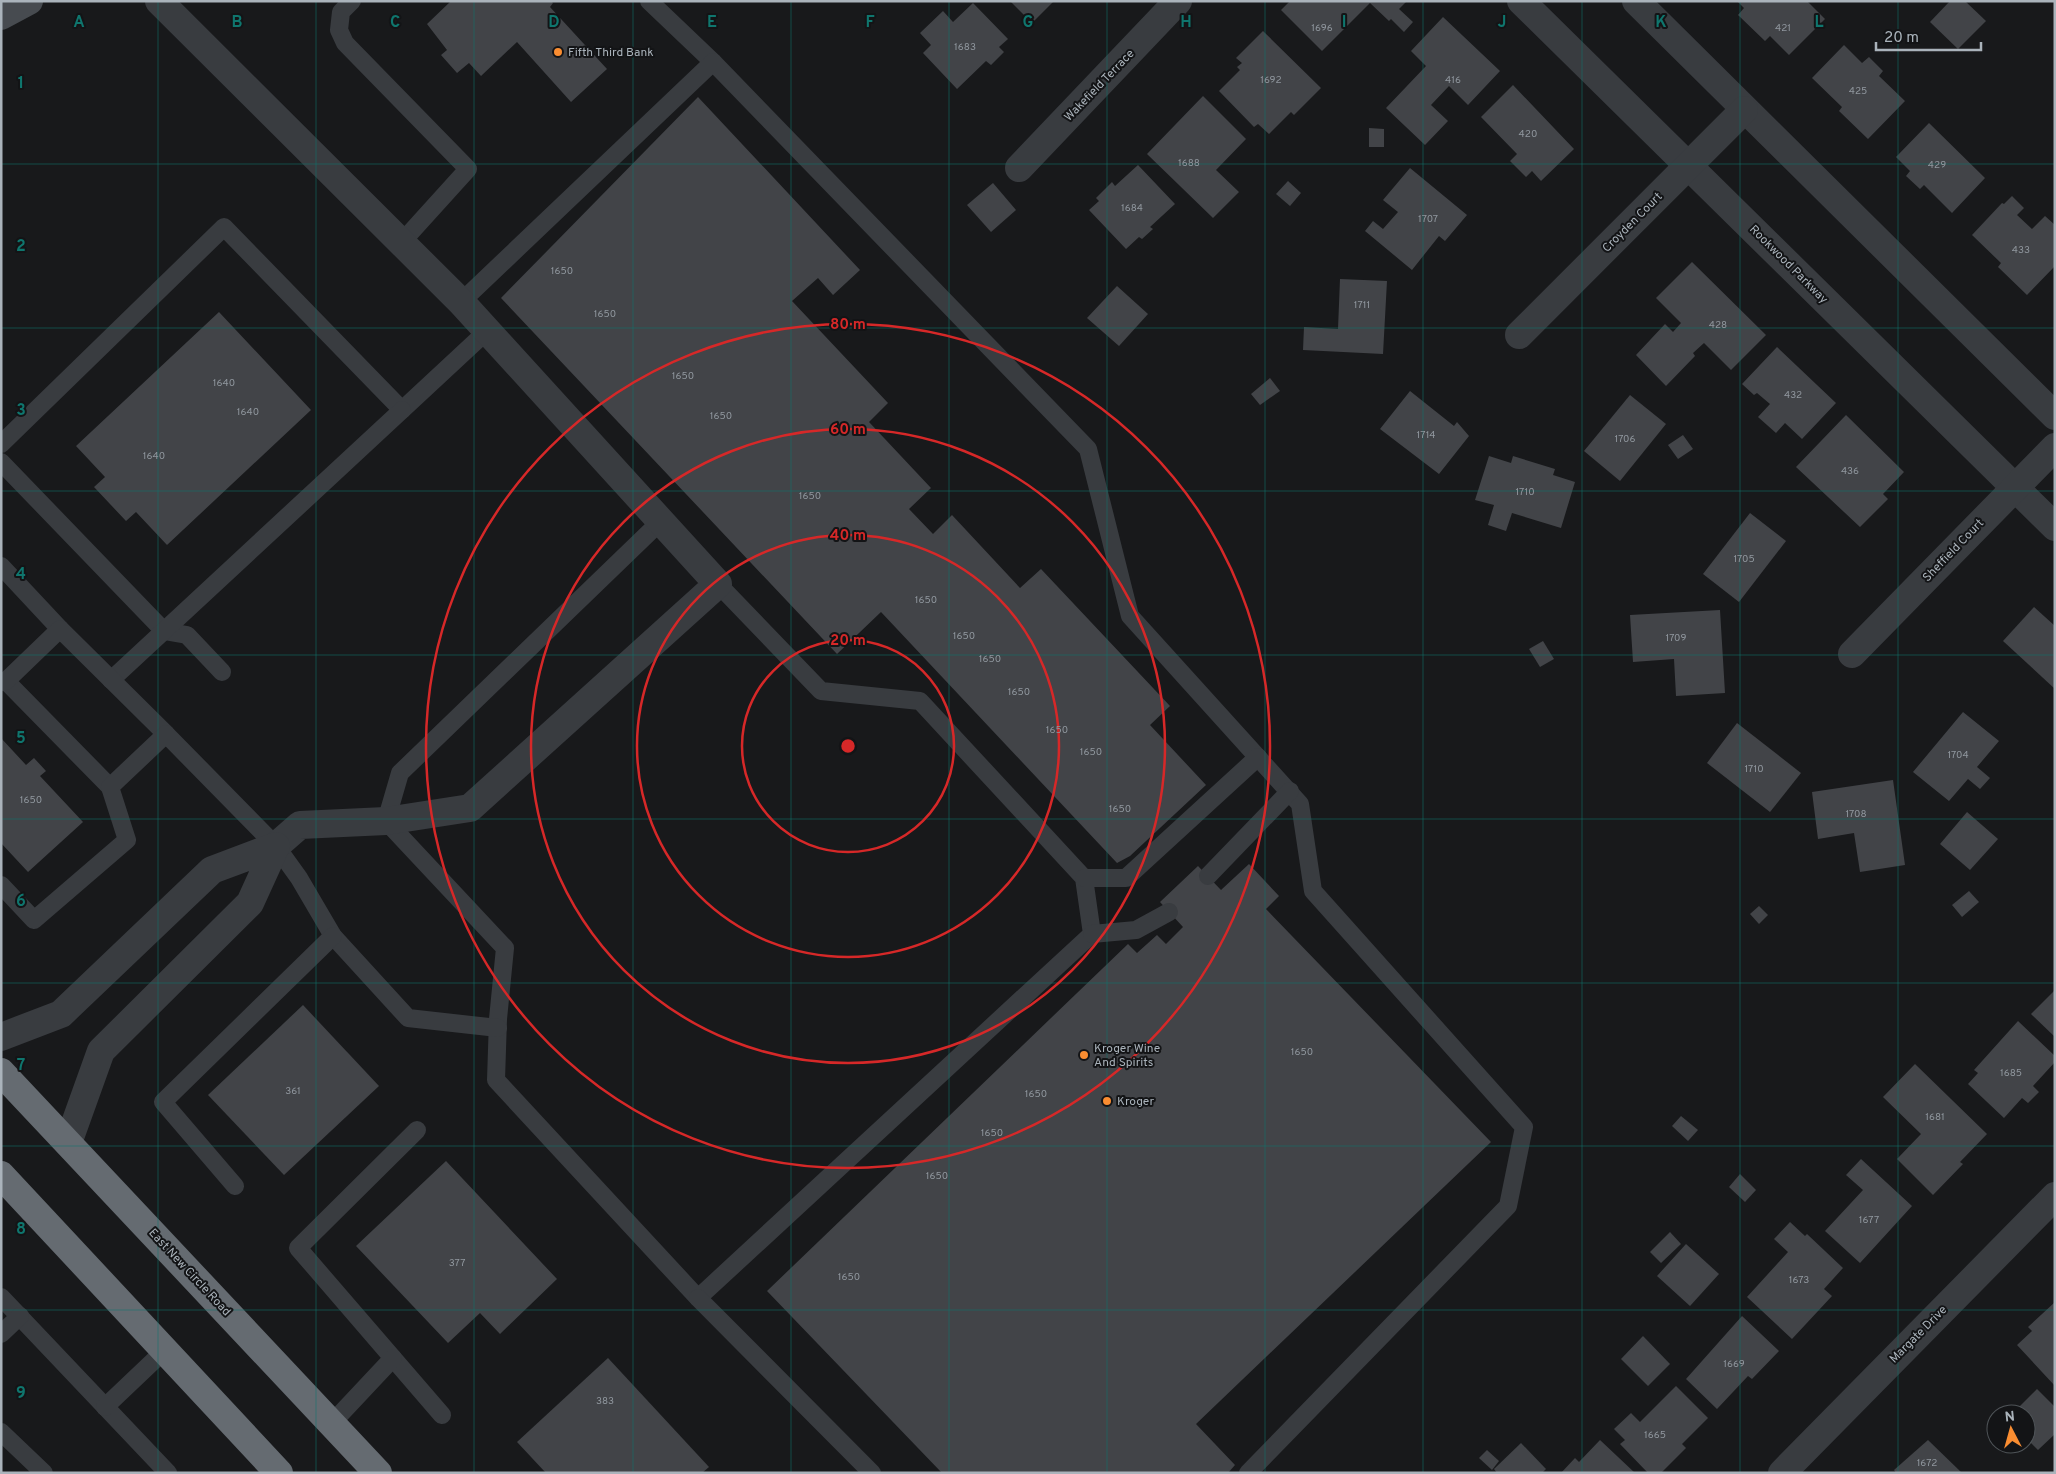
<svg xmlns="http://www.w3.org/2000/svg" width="2056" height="1474" viewBox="0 0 2056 1474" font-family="Overpass,sans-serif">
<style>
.building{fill:#424448}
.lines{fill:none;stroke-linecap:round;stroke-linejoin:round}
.lane{stroke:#393c40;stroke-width:18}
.street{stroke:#393c40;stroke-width:28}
.secondary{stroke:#474b50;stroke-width:28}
.highway{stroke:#656b71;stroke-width:28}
.grid{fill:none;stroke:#0f766e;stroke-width:1;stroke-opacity:0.55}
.ring{fill:none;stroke:#d62828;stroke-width:2.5}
.poi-dot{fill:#fa8d31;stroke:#131416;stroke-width:2}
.labels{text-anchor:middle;stroke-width:4;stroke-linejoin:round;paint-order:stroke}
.number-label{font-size:10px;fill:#90979e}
.poi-label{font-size:12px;fill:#aab3bb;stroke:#131416;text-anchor:start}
.street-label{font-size:12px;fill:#aab3bb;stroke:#131416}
.grid-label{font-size:16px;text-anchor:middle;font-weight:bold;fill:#0f766e;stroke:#131416;stroke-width:4;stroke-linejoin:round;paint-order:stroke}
.centre{fill:#d62828;stroke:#131416;stroke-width:2.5}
.ring-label{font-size:15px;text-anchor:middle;font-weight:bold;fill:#d62828;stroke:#131416;stroke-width:4;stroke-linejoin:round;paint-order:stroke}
</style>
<rect width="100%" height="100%" fill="#18191b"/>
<g class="building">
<polygon points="451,1 551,1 553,3 550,7 607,69 571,102 517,42 481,76 469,63 457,73 441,55 447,50 427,24"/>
<polygon points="1010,1 1054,1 1032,23"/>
<polygon points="1290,1 1407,1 1399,9 1413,22 1404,32 1391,19 1389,21 1370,3 1322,51 1281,10"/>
<polygon points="1737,1 1807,1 1825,19 1789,55 1770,36 1765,41 1738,15 1744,8"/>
<polygon points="1950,1 1965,1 1986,21 1958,49 1930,22"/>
<polygon points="973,3 1008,39 999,47 1004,52 991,65 986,61 957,89 923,53 931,45 920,33 943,11 953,22"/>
<polygon points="1443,17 1500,71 1468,105 1449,86 1431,105 1448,121 1425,145 1386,108 1426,66 1411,51"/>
<polygon points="1263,31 1321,88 1294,115 1291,112 1269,134 1258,124 1254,127 1219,91 1240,70 1237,67 1242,63 1236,58"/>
<polygon points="1844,45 1862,63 1869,57 1883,71 1879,76 1905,101 1868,139 1839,111 1842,107 1812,78"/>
<polygon points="1513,85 1574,149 1541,181 1532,171 1526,177 1510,161 1517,154 1481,117"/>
<polygon points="1203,96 1246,139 1216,170 1239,192 1213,218 1147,154"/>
<polygon points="698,97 860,270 833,295 818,278 792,301 888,403 869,422 931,488 909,509 933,534 952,515 1020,588 1041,569 1170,706 1150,725 1206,785 1130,856 1117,863 881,612 837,654 501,298"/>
<polygon points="1929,123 1985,178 1952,213 1924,185 1920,189 1906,176 1910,171 1896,157"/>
<polygon points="1369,128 1384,129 1384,147 1369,147"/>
<polygon points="1138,165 1175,204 1150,227 1153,229 1142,239 1139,237 1126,249 1089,210 1099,201 1096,198 1112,182 1115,186"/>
<polygon points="1410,168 1467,215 1445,241 1439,236 1412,270 1365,231 1373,221 1383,229 1398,212 1383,200"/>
<polygon points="1288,181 1301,193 1290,206 1276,194"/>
<polygon points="993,183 1016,210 991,232 967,205"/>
<polygon points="2012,196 2024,208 2017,215 2032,229 2045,216 2055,225 2055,266 2027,295 1998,267 2001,263 1972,235 2002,203 2004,204"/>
<polygon points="1692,262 1766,335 1731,370 1704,343 1693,353 1695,356 1666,386 1636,355 1665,324 1673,332 1681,323 1656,298"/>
<polygon points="1340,279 1387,281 1383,354 1303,350 1304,327 1338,329"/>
<polygon points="1117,286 1148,314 1119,346 1087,318"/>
<polygon points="219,312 311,410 167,545 136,512 126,521 94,487 105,477 76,446"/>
<polygon points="1777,347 1836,403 1802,439 1785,423 1776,433 1758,417 1770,404 1757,393 1754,395 1742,384"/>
<polygon points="1270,378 1280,391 1260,405 1251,394"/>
<polygon points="1410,391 1454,426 1457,422 1469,436 1439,474 1380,429"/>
<polygon points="1630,395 1666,424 1620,481 1584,451"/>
<polygon points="1846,415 1904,472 1883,494 1888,499 1860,527 1796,467"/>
<polygon points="1683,435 1693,449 1678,459 1668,445"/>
<polygon points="1489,456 1511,463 1513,456 1555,469 1553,475 1575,482 1561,528 1512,513 1506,531 1488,525 1494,505 1475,500"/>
<polygon points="1750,513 1786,541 1739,602 1703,574"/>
<polygon points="2034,607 2055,626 2055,689 2003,641"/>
<polygon points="1720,610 1725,693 1676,696 1674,659 1633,662 1630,615"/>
<polygon points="1543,641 1554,659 1540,667 1529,649"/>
<polygon points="1963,712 1999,741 1977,767 1990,778 1980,789 1968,779 1949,801 1913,772"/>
<polygon points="1737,723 1801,773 1770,812 1707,763"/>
<polygon points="1,738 26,765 34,758 46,771 40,776 83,822 28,872 1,843"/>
<polygon points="1893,780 1905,865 1860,872 1854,833 1818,839 1812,792"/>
<polygon points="1967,812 1998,839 1970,870 1940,844"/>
<polygon points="1249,864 1279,896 1266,909 1491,1142 1196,1424 1235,1465 1228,1473 942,1473 767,1291 1128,944 1137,953 1157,935 1166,944 1183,927 1160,902 1198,866 1221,890"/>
<polygon points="1969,891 1979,902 1962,917 1952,905"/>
<polygon points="1759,906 1768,915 1759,924 1750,914"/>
<polygon points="2055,990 2055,1037 2031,1014"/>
<polygon points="303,1005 379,1086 284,1175 208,1095"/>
<polygon points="2018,1021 2055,1056 2055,1062 2033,1086 2039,1092 2028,1103 2022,1098 2004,1118 1968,1084 1978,1073 1974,1070"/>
<polygon points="1915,1064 1987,1134 1960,1162 1963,1164 1933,1195 1897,1159 1921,1134 1883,1097"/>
<polygon points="1681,1116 1698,1130 1688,1141 1672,1126"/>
<polygon points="1861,1159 1912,1206 1860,1263 1825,1231 1863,1190 1846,1175"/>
<polygon points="446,1161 557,1279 500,1334 480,1313 448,1343 356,1246"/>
<polygon points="1740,1174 1756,1190 1745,1202 1729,1187"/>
<polygon points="1790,1222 1805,1236 1807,1234 1843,1268 1824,1289 1832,1296 1792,1339 1747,1297 1788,1252 1774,1239"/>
<polygon points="1670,1232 1681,1244 1661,1263 1650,1252"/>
<polygon points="1686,1244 1719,1274 1690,1306 1657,1276"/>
<polygon points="2055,1302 2055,1386 2017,1345 2032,1331 2028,1327"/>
<polygon points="1742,1316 1779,1351 1752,1379 1748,1376 1717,1409 1686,1379"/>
<polygon points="1643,1336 1670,1364 1648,1386 1621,1359"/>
<polygon points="608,1358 709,1467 702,1473 546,1473 517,1442"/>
<polygon points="1676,1386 1708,1418 1682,1444 1686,1448 1661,1473 1648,1473 1620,1444 1625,1440 1614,1429 1631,1413 1640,1422"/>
<polygon points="2037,1389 2055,1407 2055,1434 2038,1450 2026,1438 2026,1414 2012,1414"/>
<polygon points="1600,1440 1635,1473 1561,1473 1575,1458 1579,1462"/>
<polygon points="1928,1440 1962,1473 1896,1473 1894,1470"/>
<polygon points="1521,1443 1546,1469 1542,1473 1497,1473 1494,1469"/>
<polygon points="1487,1450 1499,1461 1492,1470 1479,1458"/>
</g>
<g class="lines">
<g class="lane">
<polyline points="352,1 341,12 339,30 345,43 468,169 401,243"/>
<polyline points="649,1 713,62"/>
<polyline points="461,302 713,62 1088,449 1130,616 1300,804 1313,891 1524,1127 1508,1206 1248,1473"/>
<polyline points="1,444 224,227 402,410 487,331"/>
<polyline points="1,462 164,631 187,635 222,672"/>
<polyline points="661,521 400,773 386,821 505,948 498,1019 496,1080 698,1298 1092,934 1084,878 920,701 821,691 718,584"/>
<polyline points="1,566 60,629"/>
<polyline points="111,680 402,410"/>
<polyline points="6,681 110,787"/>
<polyline points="1,682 6,681 60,629 166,734"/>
<polyline points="1208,876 1290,791"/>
<polyline points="1084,878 1126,878 1258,757"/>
<polyline points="1,885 34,920 127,840 110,787 166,734 276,846 299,878 333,936 408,1018 498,1028"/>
<polyline points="1092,934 1136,930 1169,912"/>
<polyline points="417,1130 298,1248 442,1415"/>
<polyline points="235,1186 163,1102 333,936"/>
<polyline points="1,1297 168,1473"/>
<polyline points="698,1298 872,1473"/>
<polyline points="1,1334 20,1316"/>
<polyline points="105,1407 165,1350"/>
<polyline points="332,1423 393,1358"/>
<polyline points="1,1432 44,1473"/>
</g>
<g class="street">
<polyline points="159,1 461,302 718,584 470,808 386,821 300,825 276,846"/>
<polyline points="1521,1 2055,527"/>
<polyline points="1636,1 2055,416"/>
<polyline points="1019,168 1178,1"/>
<polyline points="1519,335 1744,110"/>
<polyline points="1852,654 2055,447"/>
<polyline points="1,1037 61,1014 212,870 276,846 250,903 101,1051 68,1143"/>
<polyline points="1782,1473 2055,1196"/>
</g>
<polyline class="secondary" points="1,16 29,1"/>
<g class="highway">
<polyline points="1,1072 378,1473"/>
<polyline points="1,1175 279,1473"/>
</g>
</g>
<path class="grid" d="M158 1V1473M316 1V1473M474 1V1473M633 1V1473M791 1V1473M949 1V1473M1107 1V1473M1265 1V1473M1423 1V1473M1582 1V1473M1740 1V1473M1898 1V1473M1 164H2055M1 328H2055M1 491H2055M1 655H2055M1 819H2055M1 983H2055M1 1146H2055M1 1310H2055"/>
<g class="ring">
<circle cx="848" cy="746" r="106"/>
<circle cx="848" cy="746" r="211"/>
<circle cx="848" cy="746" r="317"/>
<circle cx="848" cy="746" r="422"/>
</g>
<g class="poi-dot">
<circle cx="558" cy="52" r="5"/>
<circle cx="1084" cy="1055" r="5"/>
<circle cx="1107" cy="1101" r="5"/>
</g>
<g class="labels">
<g class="number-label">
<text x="1322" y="31">1696</text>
<text x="1783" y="31">421</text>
<text x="965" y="50">1683</text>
<text x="1271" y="83">1692</text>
<text x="1453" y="83">416</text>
<text x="1858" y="94">425</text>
<text x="1528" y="137">420</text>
<text x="1189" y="166">1688</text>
<text x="1937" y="168">429</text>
<text x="1132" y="211">1684</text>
<text x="1428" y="222">1707</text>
<text x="2021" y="253">433</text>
<text x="562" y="274">1650</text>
<text x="1362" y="308">1711</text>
<text x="605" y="317">1650</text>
<text x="1718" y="328">428</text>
<text x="683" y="379">1650</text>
<text x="224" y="386">1640</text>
<text x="1793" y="398">432</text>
<text x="248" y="415">1640</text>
<text x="721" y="419">1650</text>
<text x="1426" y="438">1714</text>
<text x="1625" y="442">1706</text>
<text x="154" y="459">1640</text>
<text x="1850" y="474">436</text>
<text x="1525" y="495">1710</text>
<text x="810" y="499">1650</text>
<text x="1744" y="562">1705</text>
<text x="926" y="603">1650</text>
<text x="964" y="639">1650</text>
<text x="1676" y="641">1709</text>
<text x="990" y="662">1650</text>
<text x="1019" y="695">1650</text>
<text x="1057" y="733">1650</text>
<text x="1091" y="755">1650</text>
<text x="1958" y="758">1704</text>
<text x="1754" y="772">1710</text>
<text x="31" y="803">1650</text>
<text x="1120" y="812">1650</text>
<text x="1856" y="817">1708</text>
<text x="1302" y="1055">1650</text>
<text x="2011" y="1076">1685</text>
<text x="293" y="1094">361</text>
<text x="1036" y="1097">1650</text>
<text x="1935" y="1120">1681</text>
<text x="992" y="1136">1650</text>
<text x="937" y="1179">1650</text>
<text x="1869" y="1223">1677</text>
<text x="457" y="1266">377</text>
<text x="849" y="1280">1650</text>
<text x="1799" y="1283">1673</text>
<text x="1734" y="1367">1669</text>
<text x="605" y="1404">383</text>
<text x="1655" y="1438">1665</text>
<text x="1927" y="1466">1672</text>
</g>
<g class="poi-label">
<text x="568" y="56">Fifth Third Bank</text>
<text x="1094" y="1052">Kroger Wine<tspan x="1094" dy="14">And Spirits</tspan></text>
<text x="1117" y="1105">Kroger</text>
</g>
<g class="street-label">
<text transform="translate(1099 85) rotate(-46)" y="4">Wakefield Terrace</text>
<text transform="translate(1632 222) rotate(-45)" y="4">Croyden Court</text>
<text transform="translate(1789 264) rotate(45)" y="4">Rookwood Parkway</text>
<text transform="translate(1953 550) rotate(-46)" y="4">Sheffield Court</text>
<text transform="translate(190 1272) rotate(47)" y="4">East New Circle Road</text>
<text transform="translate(1918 1334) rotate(-45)" y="4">Margate Drive</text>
</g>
</g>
<g class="grid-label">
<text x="79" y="27">A</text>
<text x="237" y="27">B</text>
<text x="395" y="27">C</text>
<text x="554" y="27">D</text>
<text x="712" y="27">E</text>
<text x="870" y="27">F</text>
<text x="1028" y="27">G</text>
<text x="1186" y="27">H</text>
<text x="1344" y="27">I</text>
<text x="1502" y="27">J</text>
<text x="1661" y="27">K</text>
<text x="1819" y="27">L</text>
<text x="21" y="88">1</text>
<text x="21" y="251">2</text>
<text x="21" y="415">3</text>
<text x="21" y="579">4</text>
<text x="21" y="743">5</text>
<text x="21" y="906">6</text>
<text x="21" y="1070">7</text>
<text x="21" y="1234">8</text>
<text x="21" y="1398">9</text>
</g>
<circle cx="848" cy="746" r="8" class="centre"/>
<g class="ring-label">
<text x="848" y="329">80 m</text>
<text x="848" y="434">60 m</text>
<text x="848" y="540">40 m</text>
<text x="848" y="645">20 m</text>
</g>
<rect width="2056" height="1474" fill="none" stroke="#aab3bb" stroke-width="5"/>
<g transform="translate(2011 1429) rotate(354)"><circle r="24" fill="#131416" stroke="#4f5458"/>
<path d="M0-4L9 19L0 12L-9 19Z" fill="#fa8d31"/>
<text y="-8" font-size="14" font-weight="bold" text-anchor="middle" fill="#aab3bb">N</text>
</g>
<path d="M1876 42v8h105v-8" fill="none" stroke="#aab3bb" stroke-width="2.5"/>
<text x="1884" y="42" font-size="15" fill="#aab3bb" stroke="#131416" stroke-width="4" paint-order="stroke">20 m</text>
</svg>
